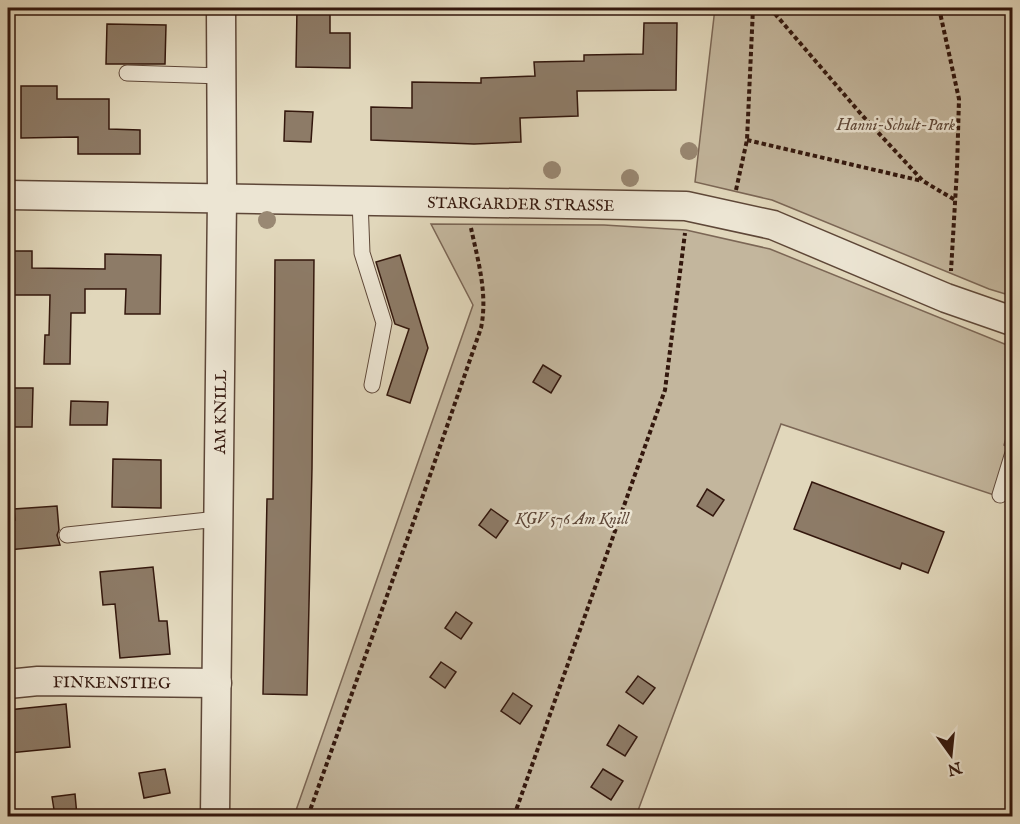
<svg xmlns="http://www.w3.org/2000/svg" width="1020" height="824" viewBox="0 0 1020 824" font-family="'IM FELL English',serif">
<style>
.green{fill:#c3b69d;stroke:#7b6655;stroke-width:1.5}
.building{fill:#8d7b67;stroke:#33170d;stroke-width:1.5}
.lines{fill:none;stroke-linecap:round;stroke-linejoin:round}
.service-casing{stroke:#5e4738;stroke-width:17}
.minor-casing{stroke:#5e4738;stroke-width:31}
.path{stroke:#33170d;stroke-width:4;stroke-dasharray:4.5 3;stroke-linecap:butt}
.service{stroke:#ece5d3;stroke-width:15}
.minor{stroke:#ece5d3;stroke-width:28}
.tree{fill:#998873}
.labels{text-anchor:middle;stroke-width:5;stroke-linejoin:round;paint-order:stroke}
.park-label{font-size:16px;font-style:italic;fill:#5e4738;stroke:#ece5d3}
.street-label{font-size:16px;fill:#33170d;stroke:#ece5d3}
</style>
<rect width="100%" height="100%" fill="#e1d7bb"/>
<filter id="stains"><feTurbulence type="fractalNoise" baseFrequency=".00333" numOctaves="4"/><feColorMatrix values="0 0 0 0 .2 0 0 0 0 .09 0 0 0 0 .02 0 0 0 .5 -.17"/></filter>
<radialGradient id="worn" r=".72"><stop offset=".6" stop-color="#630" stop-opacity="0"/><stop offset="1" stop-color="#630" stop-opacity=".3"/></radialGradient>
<g class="green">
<polygon points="715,8 1012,8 1012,296 989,289 772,200 695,182"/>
<polygon points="431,224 604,225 686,230 770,249 1012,347 1012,418 1004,445 1012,449 1012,501 781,424 636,816 294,816 473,305"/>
</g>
<g class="building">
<polygon points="297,8 330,8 330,33 350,33 350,68 296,67"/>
<polygon points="644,23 677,23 676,90 577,91 578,116 520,118 521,142 474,144 371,140 371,107 412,108 412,82 481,83 481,78 535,76 534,62 584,61 584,55 643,54"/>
<polygon points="107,24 166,25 165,64 106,64"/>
<polygon points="21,86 57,86 57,99 109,99 109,129 140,130 140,154 78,154 78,137 21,138"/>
<polygon points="285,111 313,112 311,142 284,141"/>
<polygon points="8,251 32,251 32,268 105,269 105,254 161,255 160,314 125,314 126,289 85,289 85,313 71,313 70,364 44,364 45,335 49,335 50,295 8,295"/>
<polygon points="400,255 428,348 410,403 387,395 409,329 395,324 376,262"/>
<polygon points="275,260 314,260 312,468 307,695 263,694 267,499 273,499"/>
<polygon points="543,365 561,376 551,393 533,382"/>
<polygon points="8,388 33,388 32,427 8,427"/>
<polygon points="71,401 108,402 107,425 70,425"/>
<polygon points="113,459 161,460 161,508 112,507"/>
<polygon points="812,482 944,532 928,573 902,563 900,569 794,529"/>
<polygon points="707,489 724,500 713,516 697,506"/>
<polygon points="57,506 59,530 57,535 60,545 8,550 8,520 15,520 14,509"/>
<polygon points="491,509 508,521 496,538 479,525"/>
<polygon points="153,567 159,621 167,621 170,654 120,658 115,604 103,605 100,572"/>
<polygon points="456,612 472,623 461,639 445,628"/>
<polygon points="441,662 456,672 445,688 430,677"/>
<polygon points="638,676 655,688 643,704 626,692"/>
<polygon points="513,693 532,706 520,724 501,711"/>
<polygon points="66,704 70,747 9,753 8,710"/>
<polygon points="619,725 637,737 625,756 607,745"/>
<polygon points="165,769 170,793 144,798 139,773"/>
<polygon points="603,769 623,781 611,800 591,787"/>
<polygon points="75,794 77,816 55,816 52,797"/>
</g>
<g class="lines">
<defs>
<g id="service">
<polyline points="127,73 222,76"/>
<polyline points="360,200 362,253 384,323 372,385"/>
<polyline points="1000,495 1012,456"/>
<polyline points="67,535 218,519"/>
</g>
<g id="minor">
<path id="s1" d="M8 195 686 206 773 225 946 298 1012 321"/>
<path id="s2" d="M8 684 38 681 217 683"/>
<path id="s3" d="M215 816 222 198 221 8"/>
</g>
</defs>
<use href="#service" class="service-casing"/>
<use href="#minor" class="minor-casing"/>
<g class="path">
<polyline points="770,8 861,114 923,181 955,200"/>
<polyline points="939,8 959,99 957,169 951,271"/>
<polyline points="747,140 922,181"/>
<polyline points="736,190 747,140 753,8"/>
<path d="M308 816 426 487 481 328C488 294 478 261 471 228"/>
<polyline points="514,816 665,390 685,233"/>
</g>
<use href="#service" class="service"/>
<use href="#minor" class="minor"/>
</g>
<g class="tree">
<circle cx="689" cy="151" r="9"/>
<circle cx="552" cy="170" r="9"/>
<circle cx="630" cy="178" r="9"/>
<circle cx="267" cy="220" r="9"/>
</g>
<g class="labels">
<g class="park-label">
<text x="896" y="130">Hanni-Schult-Park</text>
<text x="572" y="524">KGV 576 Am Knill</text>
</g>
<g class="street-label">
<text dy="6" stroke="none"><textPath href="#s1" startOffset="513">STARGARDER STRASSE</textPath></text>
<text dy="6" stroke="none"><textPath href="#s3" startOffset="404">AM KNILL</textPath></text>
<text dy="6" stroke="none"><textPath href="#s2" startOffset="104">FINKENSTIEG</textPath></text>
</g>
</g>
<rect width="1020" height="824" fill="none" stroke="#e1d7bb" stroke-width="30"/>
<rect x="9" y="9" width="1002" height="806" fill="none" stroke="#33170d" stroke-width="3"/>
<rect x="15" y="15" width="990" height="794" fill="none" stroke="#33170d" stroke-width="1.5"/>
<g transform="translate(951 755) rotate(165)" stroke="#ece5d3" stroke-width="4.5" paint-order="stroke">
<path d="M0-4.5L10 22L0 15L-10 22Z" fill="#33170d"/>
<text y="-9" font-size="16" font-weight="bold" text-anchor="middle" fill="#33170d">N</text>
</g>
<rect width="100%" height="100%" filter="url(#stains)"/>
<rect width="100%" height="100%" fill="url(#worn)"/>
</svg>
